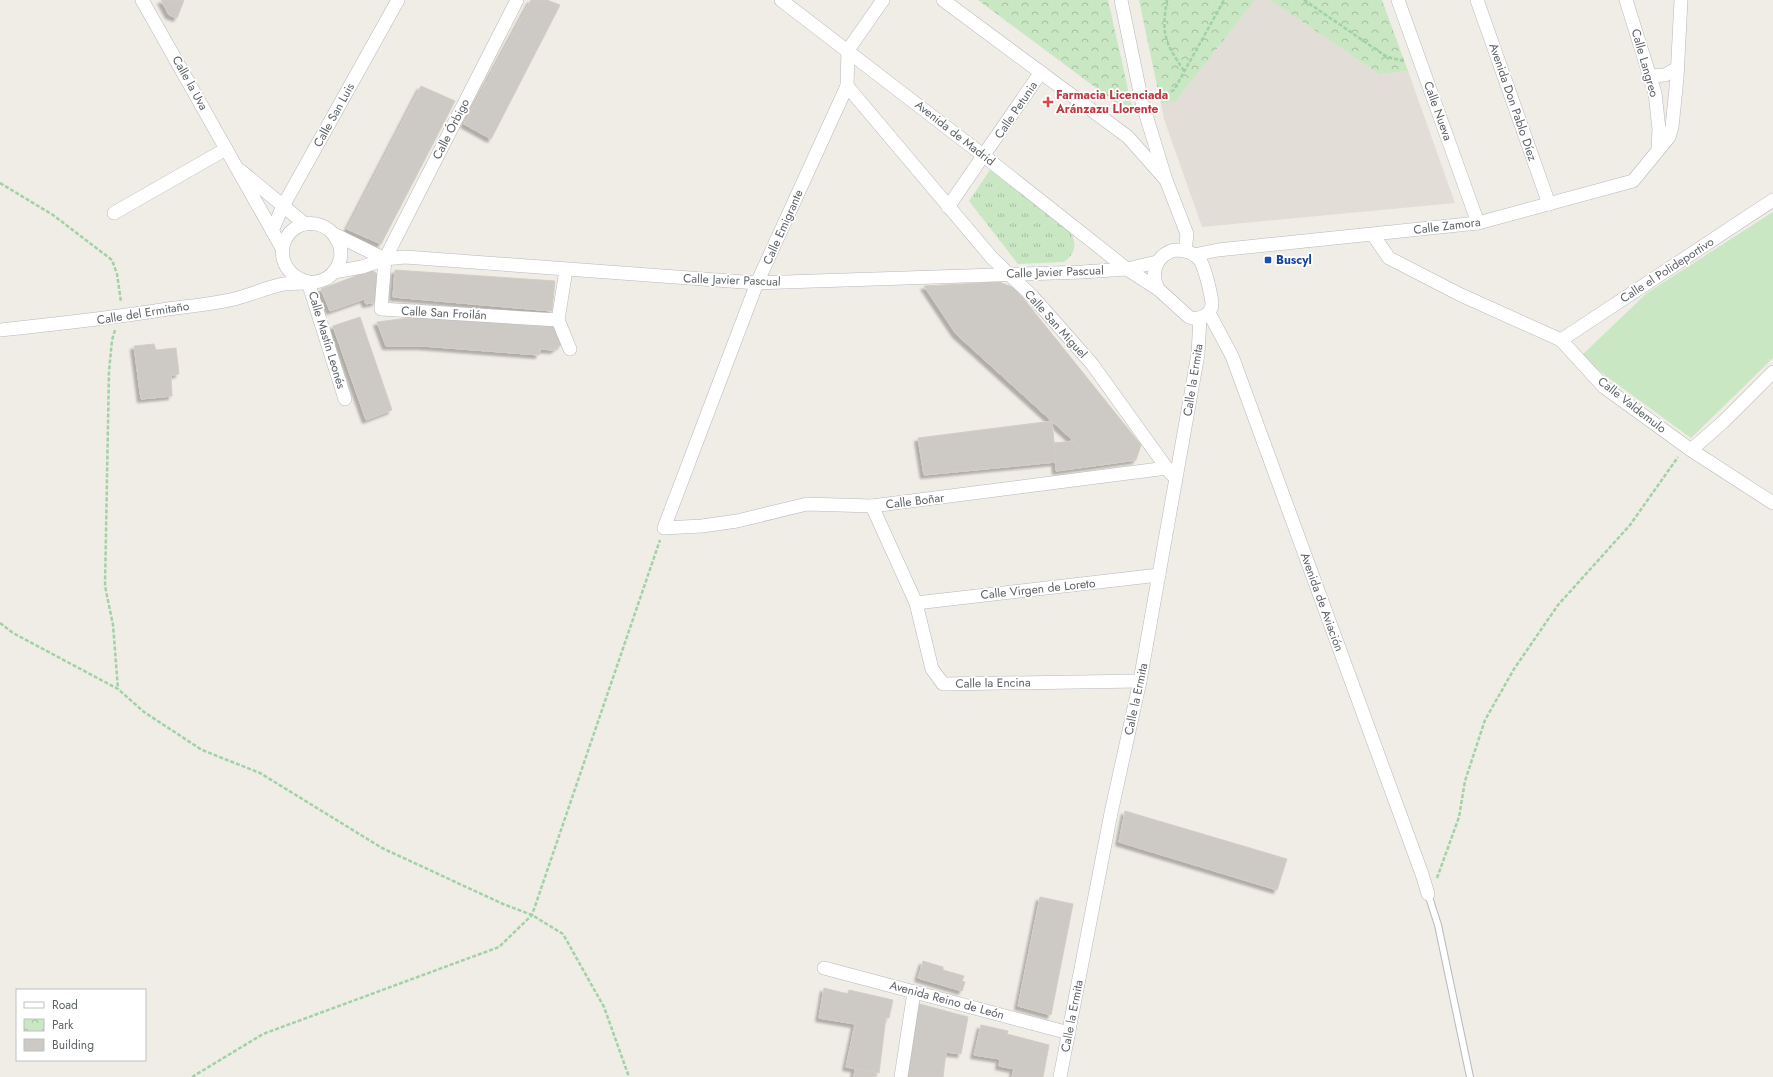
<svg xmlns="http://www.w3.org/2000/svg" width="1773" height="1077" viewBox="0 0 1773 1077" font-family="Jost,sans-serif">
<style>
.education{fill:#e2ddd7}
.grass{fill:url(#grass-tufts)}
.park{fill:url(#park-crowns)}
.pitch{fill:#c9e7c2}
.building{fill:#cdc9c5;stroke:#d5cdc4;filter:url(#shadow)}
.lines{fill:none;stroke-linecap:round;stroke-linejoin:round}
.service-casing{stroke:#b6b9bd;stroke-width:8}
.minor-casing{stroke:#b6b9bd;stroke-width:14}
.path{stroke:#a1d2a6;stroke-width:2.5;stroke-dasharray:4 2;stroke-linecap:butt}
.service{stroke:#fff;stroke-width:6}
.minor{stroke:#fff;stroke-width:13}
.health-dot{fill:#e0444e;stroke:#fff;stroke-width:1.5}
.transit-dot{fill:#1a4fb4;stroke:#fff;stroke-width:1.5}
.labels{text-anchor:middle;stroke-width:3.5;stroke-linejoin:round;paint-order:stroke}
.street-label{font-size:12px;fill:#5d6366;stroke:#fff}
.health-label{font-size:12px;font-weight:bold;fill:#be3a42;stroke:#fff;text-anchor:start}
.transit-label{font-size:12px;font-weight:bold;fill:#164399;stroke:#fff;text-anchor:start}
</style>
<defs>
<pattern id="grass-tufts" width="24" height="20" patternUnits="userSpaceOnUse"><rect width="24" height="20" fill="#c9e7c2"/><path d="M3 7l-1-3M5 7V3M7 7l1-3M15 17l-1-3M17 17v-4M19 17l1-3" fill="none" stroke="#a6bfa1"/></pattern>
<pattern id="park-crowns" width="20" height="18" patternUnits="userSpaceOnUse"><rect width="20" height="18" fill="#c9e7c2"/><path d="M2 6a3 3 0 1 1 6 0M12 15a3 3 0 1 1 6 0" fill="none" stroke="#a6bfa1"/></pattern>
<filter id="shadow"><feDropShadow dx="-3.5" dy="3.5" stdDeviation="1" flood-color="#0004"/></filter>
</defs>
<rect width="100%" height="100%" fill="#f0ece6"/>
<polygon class="education" points="1255,0 1270,0 1379,74 1408,71 1455,203 1202,227 1164,119 1161,104 1176,101"/>
<path class="grass" d="M990 170 1071 233C1077 245 1075 254 1064 262L1018 264 969 201Z"/>
<g class="park">
<polygon points="978,0 1108,0 1132,107 1115,102"/>
<polygon points="1139,0 1255,0 1176,101 1161,104"/>
<polygon points="1270,0 1382,0 1408,71 1379,74"/>
</g>
<polygon class="pitch" points="1773,212 1773,358 1691,438 1580,357 1647,293"/>
<g class="building">
<polygon points="161,0 184,0 177,18 169,15"/>
<polygon points="531,0 547,0 560,5 491,139 464,124"/>
<polygon points="421,86 455,101 381,244 347,229"/>
<polygon points="372,270 377,274 376,302 366,304 364,299 330,311 321,289"/>
<polygon points="395,270 555,281 552,311 393,297"/>
<polygon points="999,282 1015,288 1141,445 1136,460 1100,465 956,334 924,286"/>
<polygon points="360,317 392,410 366,420 333,326"/>
<polygon points="416,317 556,327 562,344 554,350 540,349 539,355 422,346 386,346 377,322"/>
<polygon points="154,344 156,350 176,348 179,374 171,375 172,396 141,399 134,346"/>
<polygon points="1052,421 1056,462 924,475 918,438"/>
<polygon points="1074,441 1100,465 1056,471 1054,443"/>
<polygon points="1125,811 1287,859 1277,890 1119,842"/>
<polygon points="1040,897 1073,904 1051,1015 1018,1006"/>
<polygon points="923,961 943,967 943,970 964,976 962,981 965,982 962,991 918,978"/>
<polygon points="824,988 848,994 849,990 893,1000 889,1018 886,1017 879,1073 846,1067 855,1024 819,1018"/>
<polygon points="916,1003 968,1017 961,1054 946,1052 943,1077 907,1077"/>
<polygon points="981,1025 1008,1031 1007,1034 1049,1045 1043,1077 1012,1077 1014,1069 999,1066 1000,1059 974,1055"/>
<polygon points="855,1069 875,1072 874,1077 854,1077"/>
</g>
<g class="lines">
<defs>
<polyline id="service" points="1428,894 1438,925 1470,1077"/>
<g id="minor">
<polyline points="142,0 282,248"/>
<polyline points="517,0 385,259 381,309 558,320"/>
<polyline points="781,0 984,156 1127,269 1158,289"/>
<polyline points="883,0 848,50 847,86 757,283 664,528 702,526 737,521 807,504 872,506 1167,468"/>
<polyline points="943,0 1128,137 1166,180 1187,234 1185,251"/>
<polyline points="1121,0 1142,102 1165,177"/>
<polyline points="1398,0 1478,223"/>
<polyline points="1477,0 1549,204"/>
<polyline points="1626,0 1655,93 1659,129 1658,150"/>
<polyline points="1650,76 1665,75 1678,68"/>
<polyline points="847,86 992,258 1033,297 1092,364 1171,474"/>
<polyline points="241,171 305,224"/>
<polyline points="948,207 1041,72"/>
<polyline points="114,213 226,149"/>
<polyline points="272,231 283,206 398,0"/>
<polyline points="334,234 385,259"/>
<polyline points="1373,235 1389,258 1461,295 1561,340 1604,387 1691,450 1773,503"/>
<path d="M1174 250C1184 250 1194 252 1200 260 1205 268 1211 294 1212 303 1212 315 1199 321 1189 317L1158 289C1150 272 1156 256 1174 250Z"/>
<polyline points="1194,255 1218,250 1478,223 1633,181 1669,137 1672,127 1677,78 1681,0"/>
<polyline points="566,270 558,320 570,349"/>
<polyline points="334,272 362,267 385,259 405,257 757,283 1082,272 1127,269 1157,262"/>
<polyline points="308,282 345,399"/>
<polyline points="1209,313 1232,356 1422,874 1428,894"/>
<path d="M0 330C57 324 112 318 168 309 190 306 213 304 234 299 251 295 267 287 284 284 296 282 311 285 323 280 338 274 346 254 337 240 333 232 326 226 316 224 281 218 266 270 308 282"/>
<polyline points="1561,340 1773,200"/>
<polyline points="1691,450 1722,423 1773,372"/>
<polyline points="872,506 916,603 932,669 943,684 1140,681"/>
<polyline points="916,603 1159,575"/>
<polyline points="824,968 1069,1033"/>
<polyline points="901,1077 914,992"/>
<polyline points="1060,1077 1111,813 1140,681 1198,354 1200,318"/>
</g>
</defs>
<use href="#service" class="service-casing"/>
<use href="#minor" class="minor-casing"/>
<g class="path">
<path d="M1167 0C1161 35 1165 42 1184 71"/>
<polyline points="1304,0 1387,57 1404,61"/>
<polyline points="1160,97 1174,90 1224,0"/>
<polyline points="0,183 53,215 112,260 117,274 121,302"/>
<polyline points="115,330 112,340 109,371 105,586 113,625 118,689"/>
<polyline points="0,623 13,633 118,689 144,712 202,750 260,773 382,848 503,904 532,915 563,934 604,1007 629,1077"/>
<polyline points="1437,878 1459,817 1465,781 1485,720 1514,669 1558,605 1630,525 1678,457"/>
<polyline points="192,1077 263,1034 499,947 532,915 660,540"/>
</g>
<use href="#service" class="service"/>
<use href="#minor" class="minor"/>
</g>
<path class="health-dot" d="M1046 96h4v4h4v4h-4v4h-4v-4h-4v-4h4z"/>
<rect class="transit-dot" x="1264" y="256" width="8" height="8" rx="2"/>
<g class="labels">
<g class="street-label">
<text transform="translate(1645 63) rotate(74)" y="4">Calle Langreo</text>
<text transform="translate(190 83) rotate(61)" y="4">Calle la Uva</text>
<text transform="translate(1513 102) rotate(71)" y="4">Avenida Don Pablo Díez</text>
<text transform="translate(1016 110) rotate(-56)" y="4">Calle Petunia</text>
<text transform="translate(1438 111) rotate(70)" y="4">Calle Nueva</text>
<text transform="translate(334 115) rotate(-61)" y="4">Calle San Luis</text>
<text transform="translate(451 129) rotate(-63)" y="4">Calle Órbigo</text>
<text transform="translate(955 133) rotate(38)" y="4">Avenida de Madrid</text>
<text transform="translate(1447 226) rotate(-7)" y="4">Calle Zamora</text>
<text transform="translate(783 227) rotate(-66)" y="4">Calle Emigrante</text>
<text transform="translate(1667 270) rotate(-33)" y="4">Calle el Polideportivo</text>
<text transform="translate(1055 272) rotate(-2)" y="4">Calle Javier Pascual</text>
<text transform="translate(732 280) rotate(2)" y="4">Calle Javier Pascual</text>
<text transform="translate(143 313) rotate(-9)" y="4">Calle del Ermitaño</text>
<text transform="translate(444 313) rotate(3)" y="4">Calle San Froilán</text>
<text transform="translate(1056 324) rotate(48)" y="4">Calle San Miguel</text>
<text transform="translate(327 340) rotate(73)" y="4">Calle Mastín Leonés</text>
<text transform="translate(1193 380) rotate(-81)" y="4">Calle la Ermita</text>
<text transform="translate(1632 405) rotate(38)" y="4">Calle Valdemulo</text>
<text transform="translate(915 501) rotate(-7)" y="4">Calle Boñar</text>
<text transform="translate(1038 589) rotate(-6)" y="4">Calle Virgen de Loreto</text>
<text transform="translate(1322 602) rotate(70)" y="4">Avenida de Aviación</text>
<text transform="translate(993 683) rotate(-1)" y="4">Calle la Encina</text>
<text transform="translate(1136 699) rotate(-78)" y="4">Calle la Ermita</text>
<text transform="translate(947 1000) rotate(15)" y="4">Avenida Reino de León</text>
<text transform="translate(1072 1016) rotate(-79)" y="4">Calle la Ermita</text>
</g>
<g class="health-label">
<text x="1056" y="99">Farmacia Licenciada<tspan x="1056" dy="14">Aránzazu Llorente</tspan></text>
</g>
<g class="transit-label">
<text x="1276" y="264">Buscyl</text>
</g>
</g>
<rect x="16" y="989" width="130" height="72" fill="#ffffff" stroke="#bec1c2"/>
<rect x="24" y="1002" width="20" height="6" fill="#ffffff" stroke="#bec1c2"/>
<text x="52" y="1009" font-size="12" fill="#5d6366">Road</text>
<rect x="24" y="1019" width="20" height="12" fill="url(#park-crowns)" stroke="#bec1c2"/>
<text x="52" y="1029" font-size="12" fill="#5d6366">Park</text>
<rect x="24" y="1039" width="20" height="12" fill="#cdc9c5" stroke="#bec1c2"/>
<text x="52" y="1049" font-size="12" fill="#5d6366">Building</text>
</svg>
